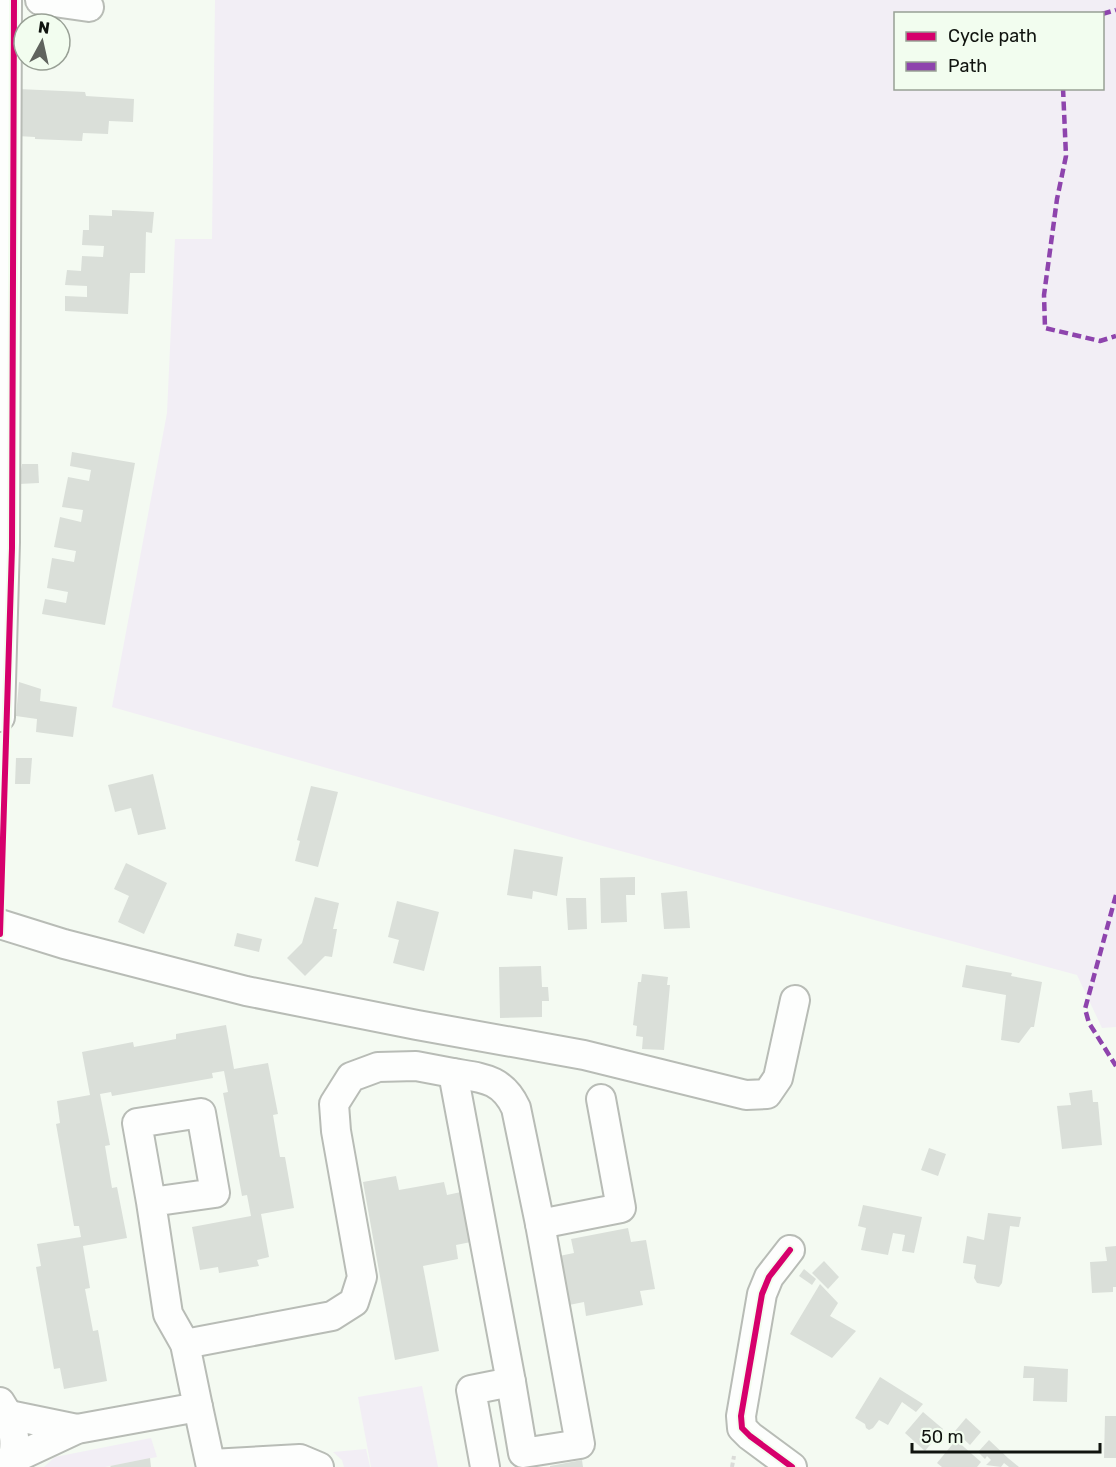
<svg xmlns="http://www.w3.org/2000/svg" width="1116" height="1467" viewBox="0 0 1116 1467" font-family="Rubik,sans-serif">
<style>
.green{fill:#f2eef5;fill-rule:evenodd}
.building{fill:#dadfd9}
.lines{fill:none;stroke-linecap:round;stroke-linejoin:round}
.minor-casing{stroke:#b8bcb6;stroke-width:32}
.path{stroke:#dadbd8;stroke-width:4;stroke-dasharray:4.5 3;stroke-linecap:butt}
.minor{stroke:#fdfefd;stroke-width:28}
.quiet{stroke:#8e44ad;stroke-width:4.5;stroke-dasharray:9 4.5;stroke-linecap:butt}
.cycleway-casing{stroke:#f2fdef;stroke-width:10}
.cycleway{stroke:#d6006c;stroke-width:6}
</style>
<rect width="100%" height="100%" fill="#f4faf2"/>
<g class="green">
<path d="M215 0H1116V1027L1102 1028 1077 975 584 841 112 707 167 413 175 239H212ZM896 14H1102V88H896Z"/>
<polygon points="422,1386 438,1467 371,1467 358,1397"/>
<polygon points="151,1438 157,1457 105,1467 44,1467 55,1457"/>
<polygon points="366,1449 370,1467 344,1467 342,1460 333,1452"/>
</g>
<g class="building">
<polygon points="18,89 85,92 86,96 134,99 133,122 109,121 108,134 83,133 82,141 35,139 35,137 17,136"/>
<polygon points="112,210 154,212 152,233 146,232 145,273 130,273 128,314 65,311 65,296 87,297 87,286 65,285 67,270 81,271 82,256 103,257 104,246 82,245 83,230 89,230 89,215 112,216"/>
<polygon points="72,452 135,463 105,625 42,614 45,599 66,603 68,592 47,588 52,558 74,562 76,551 54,547 60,517 81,522 83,510 62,507 68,477 89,481 91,470 70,466"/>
<polygon points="22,464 38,464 39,483 19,484"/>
<polygon points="19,682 41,689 40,701 77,707 73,737 36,732 37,719 16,716"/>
<polygon points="16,758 32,758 30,784 15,784"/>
<polygon points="153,774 166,829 138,835 131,808 115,812 108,785"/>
<polygon points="311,786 338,792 318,867 295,861 300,841 297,840"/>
<polygon points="514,849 563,857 557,896 533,891 532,899 507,895"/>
<polygon points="126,863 167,883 144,934 118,922 129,896 114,889"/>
<polygon points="635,877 635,895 626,895 627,922 601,923 600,878"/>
<polygon points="687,891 690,928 664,929 661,893"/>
<polygon points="315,897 339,903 333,929 337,929 332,957 325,956 305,976 287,958 302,943"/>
<polygon points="566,898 586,898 587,929 568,930"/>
<polygon points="397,901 439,912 424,971 393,963 399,940 388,937"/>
<polygon points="237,933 262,939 259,952 234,946"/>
<polygon points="966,965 1012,973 1011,976 1042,982 1034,1027 1031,1027 1019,1043 1001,1040 1006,995 962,987"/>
<polygon points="541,966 542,987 548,987 549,1001 542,1001 542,1017 500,1018 499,967"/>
<polygon points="642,974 668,977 667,985 670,985 664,1050 642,1049 643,1037 636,1036 637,1026 633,1025 638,982 641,982"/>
<polygon points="226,1025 234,1069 268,1063 278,1114 273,1115 280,1157 285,1157 294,1208 261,1214 269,1257 257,1260 259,1266 219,1273 218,1267 200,1270 192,1227 251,1216 247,1195 242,1196 223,1093 228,1092 224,1071 212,1073 213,1078 112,1096 111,1092 100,1094 110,1145 105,1146 112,1188 117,1187 127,1238 83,1246 90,1288 85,1289 93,1331 98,1330 107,1381 64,1389 60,1368 54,1369 36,1267 41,1266 37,1244 81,1237 79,1226 74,1226 56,1124 60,1123 57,1101 90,1095 82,1052 133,1042 134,1047 176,1039 176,1034"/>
<polygon points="1092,1090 1093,1102 1098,1102 1102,1145 1062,1149 1057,1106 1071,1105 1069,1093"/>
<polygon points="929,1148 946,1154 938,1176 921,1170"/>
<polygon points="396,1176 399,1190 444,1182 447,1195 461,1192 471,1242 456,1245 458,1259 423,1266 439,1351 395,1360 363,1182"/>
<polygon points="863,1205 922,1217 914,1253 902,1251 905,1235 893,1233 888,1255 861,1250 866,1228 858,1226"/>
<polygon points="988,1213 1021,1217 1019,1227 1010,1226 1002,1283 999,1287 977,1283 974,1278 976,1265 963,1263 967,1236 984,1240"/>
<polygon points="628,1228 631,1242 646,1240 655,1289 640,1291 643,1305 586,1316 584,1302 569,1305 559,1256 574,1253 571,1239"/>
<polygon points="1116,1246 1116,1287 1113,1287 1113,1292 1092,1293 1090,1262 1107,1261 1105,1247"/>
<polygon points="824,1261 839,1277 828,1289 812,1273"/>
<polygon points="804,1269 816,1279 812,1285 799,1276"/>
<polygon points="820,1284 838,1303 830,1316 856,1331 832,1358 790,1334"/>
<polygon points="1024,1366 1068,1369 1067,1402 1033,1401 1034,1378 1023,1378"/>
<polygon points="880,1377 923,1404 916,1412 902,1402 888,1425 879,1420 873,1428 869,1430 866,1428 865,1424 855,1418"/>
<polygon points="923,1412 943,1429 925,1451 905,1433"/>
<polygon points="1105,1416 1116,1416 1116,1458 1104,1458"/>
<polygon points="966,1418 981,1432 970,1445 955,1431"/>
<polygon points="956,1440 981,1462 977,1467 942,1467 937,1463"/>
<polygon points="989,1440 1008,1458 1019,1467 1009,1467 1004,1463 1001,1467 986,1465 991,1460 987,1456 985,1459 978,1452"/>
<polygon points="150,1458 151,1467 111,1467 110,1466"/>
<polygon points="582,1460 583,1467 550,1467 550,1466"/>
</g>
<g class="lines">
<defs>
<g id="minor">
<polyline points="40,0 89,7"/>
<polyline points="0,717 5,542 7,0"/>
<polyline points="0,924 64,944 246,991 417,1025 584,1055 746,1095 767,1094 778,1078 795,1000"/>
<path d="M453 1073C482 1078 502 1078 516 1108L540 1224 580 1444 523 1453 511 1382"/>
<polyline points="540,1224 621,1208 601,1099"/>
<polyline points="790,1250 769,1277 762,1294 741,1416 742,1428 750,1436 792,1467"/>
<polyline points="185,1344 332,1316 354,1302 362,1277 336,1131 334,1104 351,1077 378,1067 416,1066 453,1073 511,1382 471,1390 485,1467"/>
<path d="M0 1402C13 1421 20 1445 9 1467"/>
<polyline points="198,1407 211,1467"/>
<polyline points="9,1415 77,1429"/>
<polyline points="13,1459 77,1429 198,1407 185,1344 168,1314 151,1202 137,1123 201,1113 215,1193 151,1202"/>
<polyline points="211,1464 300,1459 319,1467"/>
</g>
</defs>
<use href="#minor" class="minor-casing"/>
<polyline class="path" points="732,1467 734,1456"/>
<use href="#minor" class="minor"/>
<g class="quiet">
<polyline points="1102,14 1116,10"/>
<polyline points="1063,88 1066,156 1057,199 1044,295 1045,328 1100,341 1116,336"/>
<polyline points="1116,895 1085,1009 1089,1023 1116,1066"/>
</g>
<defs>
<g id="cycleway">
<polyline points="0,934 12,548 14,0"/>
<polyline points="790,1250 769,1277 762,1294 741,1416 742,1428 750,1436 792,1467"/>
</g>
</defs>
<use href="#cycleway" class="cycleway-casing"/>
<use href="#cycleway" class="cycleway"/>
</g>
<rect x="894" y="12" width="210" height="78" fill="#f2fdef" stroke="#98a095" stroke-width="1.5"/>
<rect x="906" y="32" width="30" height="9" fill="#d6006c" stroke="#98a095" stroke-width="1.5"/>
<text x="948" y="42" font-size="18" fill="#10140f">Cycle path</text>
<rect x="906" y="62" width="30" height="9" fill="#8e44ad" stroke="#98a095" stroke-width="1.5"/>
<text x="948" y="72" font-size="18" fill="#10140f">Path</text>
<g transform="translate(42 42) rotate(8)"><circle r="28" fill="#f2fdef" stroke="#98a095" stroke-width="1.5"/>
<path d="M0-4.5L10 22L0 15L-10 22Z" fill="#60645e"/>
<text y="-9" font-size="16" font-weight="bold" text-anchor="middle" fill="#10140f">N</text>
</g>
<path d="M912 1443v9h188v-9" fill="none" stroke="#10140f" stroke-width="3"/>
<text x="921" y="1443" font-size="18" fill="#10140f" stroke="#f2fdef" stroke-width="4.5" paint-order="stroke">50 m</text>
</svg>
